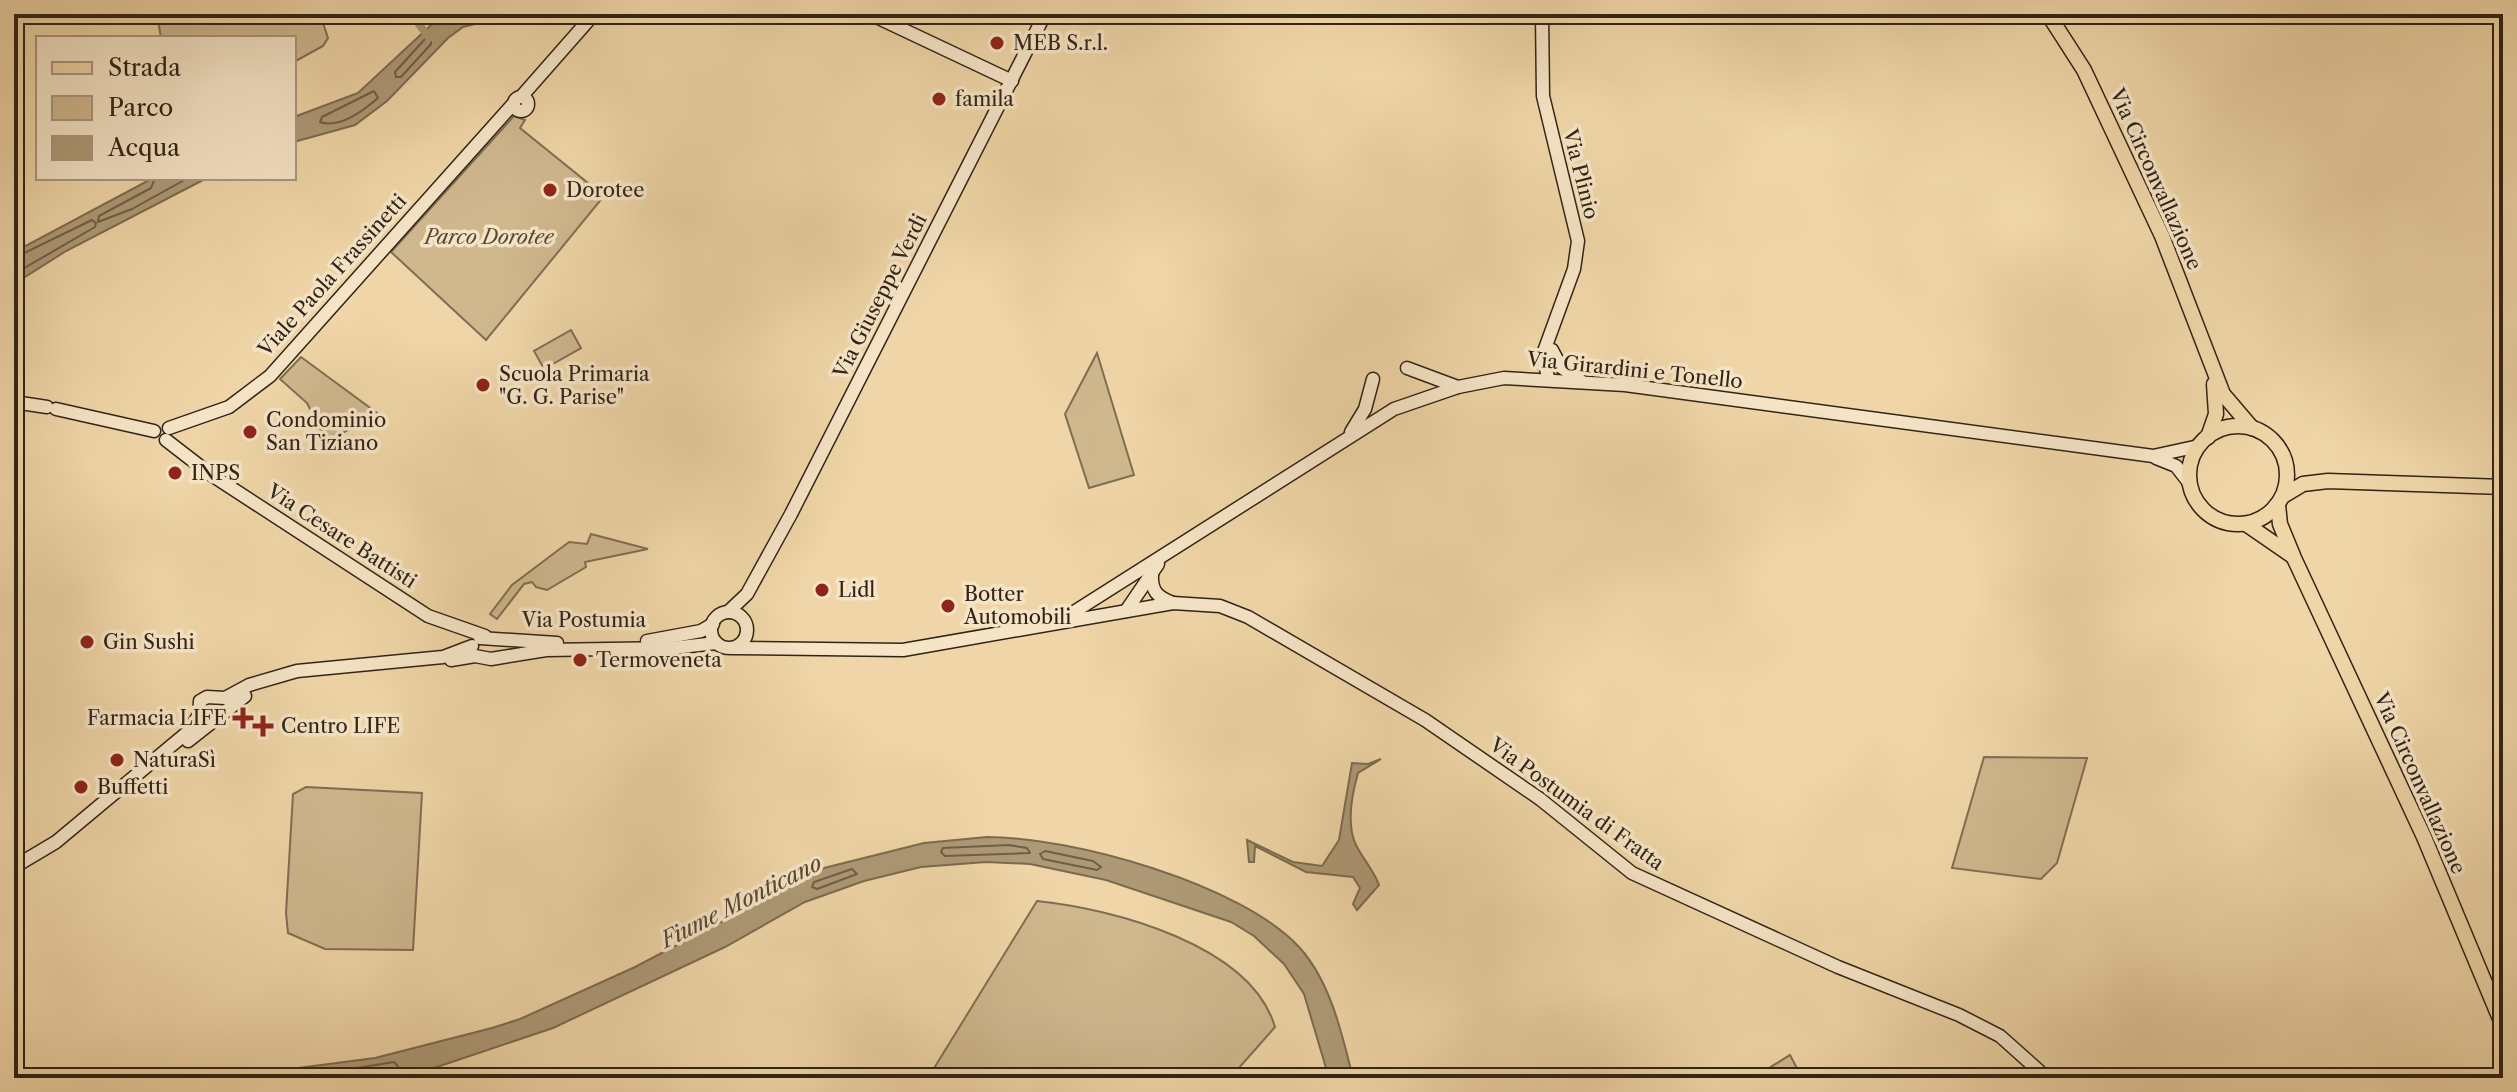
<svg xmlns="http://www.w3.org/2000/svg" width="2517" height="1092" viewBox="0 0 2517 1092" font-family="'Libre Caslon Text',serif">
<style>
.green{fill:#cfb78e;stroke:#806e52;stroke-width:2}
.water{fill:#ae9976;stroke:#7c6a50;stroke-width:2}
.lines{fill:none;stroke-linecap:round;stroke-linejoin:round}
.shore{stroke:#705e46;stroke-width:2}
.canal{stroke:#ae9976;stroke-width:8}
.secondary-casing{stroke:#312416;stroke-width:15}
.primary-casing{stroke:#312416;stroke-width:17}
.secondary{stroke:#f5e4c6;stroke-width:12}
.primary{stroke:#efd5a7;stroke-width:14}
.poi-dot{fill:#8f2418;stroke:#f5e4c6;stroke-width:3}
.labels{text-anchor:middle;stroke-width:7;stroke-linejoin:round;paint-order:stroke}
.poi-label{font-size:20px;fill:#312416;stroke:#f5e4c6;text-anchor:start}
.street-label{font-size:20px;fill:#312416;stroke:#f5e4c6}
.park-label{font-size:20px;font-style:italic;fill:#584934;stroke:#f5e4c6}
.water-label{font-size:22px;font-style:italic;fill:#564733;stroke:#f5e4c6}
</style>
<rect width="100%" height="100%" fill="#efd5a7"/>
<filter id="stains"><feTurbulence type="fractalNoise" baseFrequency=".0025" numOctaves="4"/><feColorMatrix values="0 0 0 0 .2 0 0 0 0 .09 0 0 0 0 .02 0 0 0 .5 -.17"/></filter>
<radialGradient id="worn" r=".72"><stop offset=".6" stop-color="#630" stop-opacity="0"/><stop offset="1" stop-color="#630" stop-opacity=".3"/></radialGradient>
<g class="green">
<polygon points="157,14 320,14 328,38 323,46 294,62 294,38 161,38"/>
<polygon points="514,116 525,120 520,128 604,196 486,340 391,252"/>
<polygon points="571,330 581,348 544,369 534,351"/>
<polygon points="1097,353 1134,475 1089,488 1065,414"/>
<polygon points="301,357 377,413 327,442 307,403 280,379"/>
<polygon points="591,534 648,549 585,562 586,567 547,590 536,587 532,582 524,584 497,619 490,614 512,585 569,542 587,544"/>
<polygon points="1984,757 2087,758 2057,863 2041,879 1952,868"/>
<polygon points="306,787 422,793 413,950 325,949 288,933 286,913 293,794"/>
<path d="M1037 901C1114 909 1251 945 1275 1027L1230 1078H928Z"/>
<polygon points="1790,1055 1802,1078 1753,1078"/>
</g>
<g class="water">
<polygon points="443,14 514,14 463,27 448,38 387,101 355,125 294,142 294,117 358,93"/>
<polygon points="153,178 207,178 66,251 14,284 14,252"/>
<path d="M1381 759 1358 773C1352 794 1346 824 1356 845 1363 859 1374 871 1379 885L1357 910 1353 904 1360 888 1353 877 1306 872 1255 846 1254 862H1249L1247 840 1293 862 1322 866 1339 840 1352 763 1368 764Z"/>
<path d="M987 837C1072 837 1242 884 1300 948 1331 983 1342 1034 1353 1078H1329L1304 994 1284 964 1254 936 1231 922 1106 880 1030 864 986 862 921 867 864 881 805 902 725 947 553 1028 434 1068 385 1078H222L375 1058 492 1028 520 1019 635 967 824 868 924 843Z"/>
</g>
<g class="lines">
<g class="shore">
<polygon points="425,39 431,39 431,44 401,77 396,77 395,72"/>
<path d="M374 91 378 98C364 110 340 129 320 122L322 117Z"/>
<polyline points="155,178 151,188 99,216 98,222 132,209 188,178"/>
<polyline points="14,258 92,220 96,223 95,227 14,274"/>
<polygon points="1009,845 1027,848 1030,853 945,856 941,852 943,848"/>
<polygon points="1045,851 1093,861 1101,867 1097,870 1043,859 1040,854"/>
<polygon points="852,869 857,874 817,889 812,887 814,882"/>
<polyline points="295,1078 394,1062 398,1066 393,1078"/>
</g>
<polyline class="canal" points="413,16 429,38"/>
<defs>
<g id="secondary">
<polyline points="870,14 1012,81"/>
<polyline points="1542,14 1543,96 1578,241 1574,269 1543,354 1548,378"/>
<circle cx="521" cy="104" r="7"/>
<polyline points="521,97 594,14"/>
<polyline points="1552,350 1561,367 1580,380"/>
<polyline points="1407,368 1458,387"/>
<polyline points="14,402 47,407"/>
<polyline points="56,409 154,431"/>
<polyline points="169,428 229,407 270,376 514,103"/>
<polyline points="1351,432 1365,409 1373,379"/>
<polyline points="166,440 210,474 428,616 485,636"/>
<polyline points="2156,458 2176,466 2190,484"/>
<path d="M1152 574C1151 591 1157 597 1173 603"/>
<polyline points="1126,611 1158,564"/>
<polyline points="728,612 747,594 791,514 1045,14"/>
<circle cx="729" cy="630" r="18"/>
<polyline points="1066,617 1394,409 1458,387 1504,378 1625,385 2153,456 2199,446"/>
<polyline points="480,638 557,643"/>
<polyline points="647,641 701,631 713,624"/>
<polyline points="733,648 903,650 1173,603 1220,606 1248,617 1425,720 1540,799 1632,873 1838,967 1959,1015 2000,1036 2047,1078"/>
<polyline points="451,660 475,656 491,659 546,650 672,648 716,643"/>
<polyline points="188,741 245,696"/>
<polyline points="14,867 56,842 189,731 199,715 200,701 207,697 225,698 249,685 297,671 443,657 472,646"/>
</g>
<g id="primary">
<polyline points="2048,14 2084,70 2162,236 2223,394 2252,428"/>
<circle cx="2238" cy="475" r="49"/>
<polyline points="2208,437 2216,414 2214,384"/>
<polyline points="2283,496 2303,484 2328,481 2503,487"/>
<polyline points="2278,505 2280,524 2294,558 2424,837 2503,1026"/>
<polyline points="2246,524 2291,555"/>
</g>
</defs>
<use href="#secondary" class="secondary-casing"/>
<use href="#primary" class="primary-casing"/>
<use href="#secondary" class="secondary"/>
<use href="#primary" class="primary"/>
</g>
<g class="poi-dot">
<circle cx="997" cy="43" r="8"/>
<circle cx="939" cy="99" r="8"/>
<circle cx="550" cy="190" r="8"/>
<circle cx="483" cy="385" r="8"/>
<circle cx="250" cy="432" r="8"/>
<circle cx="175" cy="473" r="8"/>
<circle cx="822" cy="590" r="8"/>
<circle cx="948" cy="606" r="8"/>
<circle cx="87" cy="642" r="8"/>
<circle cx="580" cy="660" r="8"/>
<path d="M239 706h8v8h8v8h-8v8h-8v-8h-8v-8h8z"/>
<path d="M259 714h8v8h8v8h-8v8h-8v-8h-8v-8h8z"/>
<circle cx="117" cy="760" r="8"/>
<circle cx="81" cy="787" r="8"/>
</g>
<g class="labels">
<g class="poi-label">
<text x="1013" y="50">MEB S.r.l.</text>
<text x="955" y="106">famila</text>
<text x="566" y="197">Dorotee</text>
<text x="499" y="381">Scuola Primaria<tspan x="499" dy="23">"G. G. Parise"</tspan></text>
<text x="266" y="427">Condominio<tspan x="266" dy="23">San Tiziano</tspan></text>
<text x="191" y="480">INPS</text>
<text x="838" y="597">Lidl</text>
<text x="964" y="601">Botter<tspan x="964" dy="23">Automobili</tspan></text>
<text x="103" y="649">Gin Sushi</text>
<text x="596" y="667">Termoveneta</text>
<text x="227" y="725" text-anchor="end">Farmacia LIFE</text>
<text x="281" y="733">Centro LIFE</text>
<text x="133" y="767">NaturaSì</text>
<text x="97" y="794">Buffetti</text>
</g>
<g class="street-label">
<text transform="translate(1581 174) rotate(76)" y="7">Via Plinio</text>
<text transform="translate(2156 179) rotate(66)" y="7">Via Circonvallazione</text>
<text transform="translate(332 275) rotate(-48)" y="7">Viale Paola Frassinetti</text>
<text transform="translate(880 296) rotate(-63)" y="7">Via Giuseppe Verdi</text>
<text transform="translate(1635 370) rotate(6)" y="7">Via Girardini e Tonello</text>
<text transform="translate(342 536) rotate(33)" y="7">Via Cesare Battisti</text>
<text x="584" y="627">Via Postumia</text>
<text transform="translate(2420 783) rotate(66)" y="7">Via Circonvallazione</text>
<text transform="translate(1577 804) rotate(36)" y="7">Via Postumia di Fratta</text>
</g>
<g class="park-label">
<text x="489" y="244">Parco Dorotee</text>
</g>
<g class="water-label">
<text transform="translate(741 901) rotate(-27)" y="8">Fiume Monticano</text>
</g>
</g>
<rect width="2517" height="1092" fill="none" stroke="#efd5a7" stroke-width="48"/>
<rect x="16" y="16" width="2485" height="1060" fill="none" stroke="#312416" stroke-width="4"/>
<rect x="24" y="24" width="2469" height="1044" fill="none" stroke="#312416" stroke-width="2"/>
<rect x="36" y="36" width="260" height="144" fill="#f5e4c6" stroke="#a79780" stroke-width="2"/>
<rect x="52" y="62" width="40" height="12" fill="#efd5a7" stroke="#a79780" stroke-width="2"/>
<text x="108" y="76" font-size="24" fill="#312416">Strada</text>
<rect x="52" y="96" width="40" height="24" fill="#cfb78e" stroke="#a79780" stroke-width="2"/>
<text x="108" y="116" font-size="24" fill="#312416">Parco</text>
<rect x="52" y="136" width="40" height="24" fill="#ae9976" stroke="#a79780" stroke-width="2"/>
<text x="108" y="156" font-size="24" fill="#312416">Acqua</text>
<rect width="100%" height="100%" filter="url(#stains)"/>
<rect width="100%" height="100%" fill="url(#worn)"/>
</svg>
